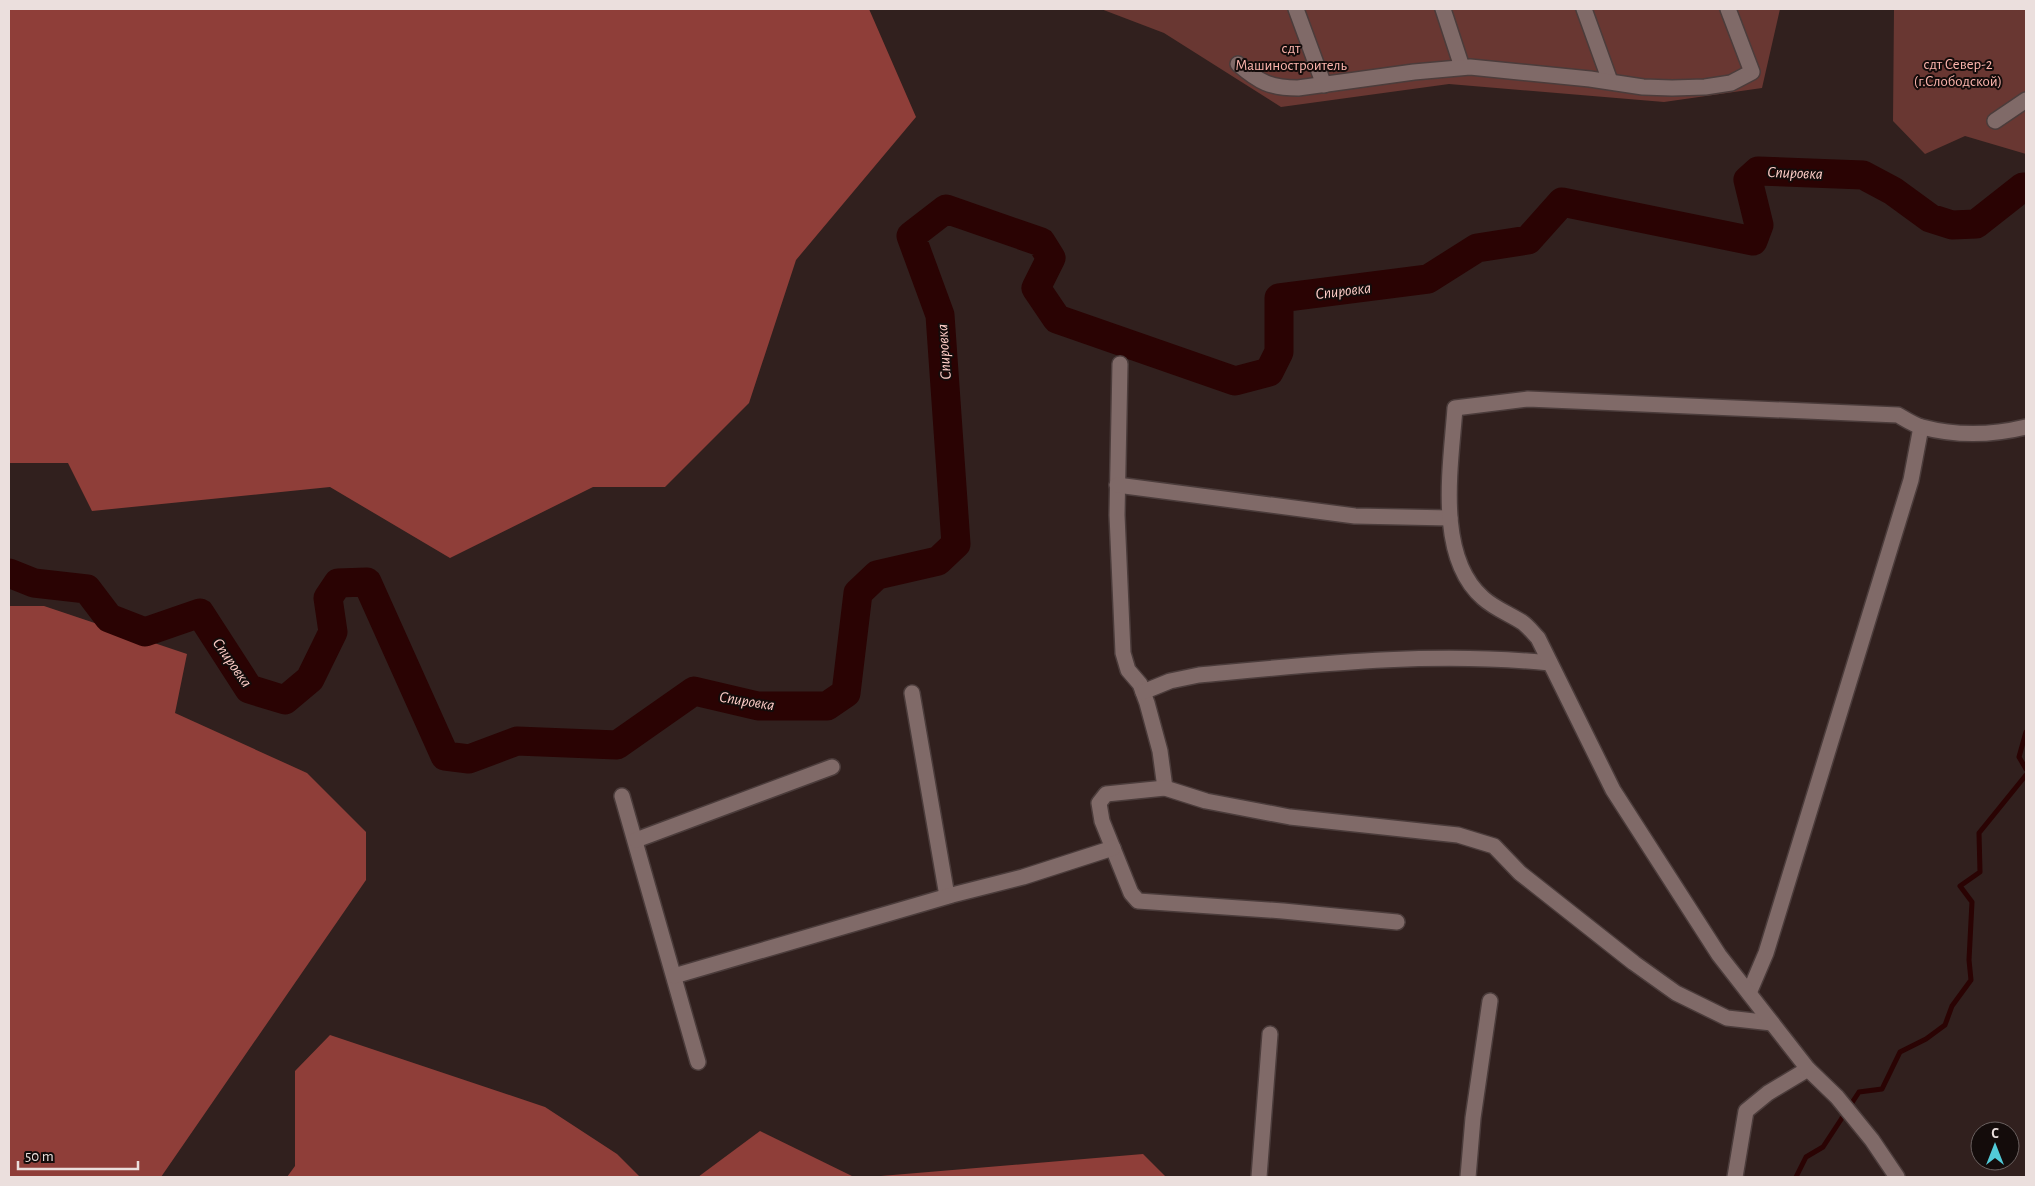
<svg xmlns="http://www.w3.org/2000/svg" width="2035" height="1186" viewBox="0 0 2035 1186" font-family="'Alegreya Sans',sans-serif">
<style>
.green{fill:#693732}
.forest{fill:#8f3e39}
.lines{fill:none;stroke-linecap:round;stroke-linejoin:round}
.stream{stroke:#2a0303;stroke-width:5}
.river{stroke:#2a0303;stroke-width:29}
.minor-casing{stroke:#4b3c3b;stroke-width:18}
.minor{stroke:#806a68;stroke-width:15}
.labels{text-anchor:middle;stroke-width:4;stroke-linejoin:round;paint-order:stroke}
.park-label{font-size:15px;fill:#fbb4ac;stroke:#140c0b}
.water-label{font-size:16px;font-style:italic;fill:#fdcdc7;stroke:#140c0b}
</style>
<rect width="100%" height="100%" fill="#31201e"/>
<g class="green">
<polygon points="1101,9 1780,9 1762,88 1664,102 1449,84 1281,107 1164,33"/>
<polygon points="1894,9 2026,9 2026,154 1965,136 1925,154 1893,121"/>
</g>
<g class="forest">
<polygon points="9,9 869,9 916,117 796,260 749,403 665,487 593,487 450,558 330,487 92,511 68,463 9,463"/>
<polygon points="9,606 44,606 187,654 175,713 307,773 366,832 366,880 161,1177 9,1177"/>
<polygon points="330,1035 545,1107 617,1154 640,1177 287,1177 295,1166 295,1071"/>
<polygon points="760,1131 854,1177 698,1177"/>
<polygon points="1143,1154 1166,1177 869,1177"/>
</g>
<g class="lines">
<g class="stream">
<polyline points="2026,732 2019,757 2026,769"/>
<polyline points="1796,1177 1806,1157 1823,1147 1859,1092 1882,1089 1900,1052 1926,1039 1945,1025 1952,1006 1971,980 1969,960 1972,902 1960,886 1980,872 1979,833 2026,775"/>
</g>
<polyline class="river" points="9,573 34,583 87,589 109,618 145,632 200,613 249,689 285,700 310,679 333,632 328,598 338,583 367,582 445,756 469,759 517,741 617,745 694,691 758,706 827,706 846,693 858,593 877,575 938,561 956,544 940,315 911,236 946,209 1041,242 1051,258 1036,288 1057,319 1235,381 1269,372 1279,352 1279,298 1428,279 1477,248 1528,240 1562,202 1753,241 1759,225 1748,180 1758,171 1863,175 1893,191 1930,218 1952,225 1976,224 2023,187 2026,187"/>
<defs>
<g id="minor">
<polyline points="1296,9 1324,85"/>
<polyline points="1443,9 1462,67"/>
<polyline points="1584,9 1610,81"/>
<path d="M1238 64C1259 82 1270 88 1298 88L1414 72 1470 67 1590 79 1643 87 1672 88 1705 87 1731 83 1752 72 1728 9"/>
<polyline points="1995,121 2026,100"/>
<polyline points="1120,364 1117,515 1123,653 1128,670 1140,684 1147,703 1160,751 1165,788"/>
<polyline points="1117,485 1355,516 1450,518"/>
<path d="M1143 692 1170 681 1199 675C1316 664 1432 651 1550 663"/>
<polyline points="912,693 947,896"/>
<polyline points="622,796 698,1062"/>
<polyline points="636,840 832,767"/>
<polyline points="1397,922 1283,911 1138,901 1131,893 1102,821 1099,803 1106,794 1165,788 1206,801 1290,817 1458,835 1494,846 1520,873 1634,963 1676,993 1727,1018 1772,1023"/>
<polyline points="674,976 952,895 1023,877 1113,848"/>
<polyline points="1749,993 1766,953 1911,480 1921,427"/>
<polyline points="1259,1177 1270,1034"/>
<polyline points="1468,1177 1473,1118 1490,1001"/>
<polyline points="1735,1177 1746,1111 1768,1093 1808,1069"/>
<path d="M1897 1177 1872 1140 1837 1097 1808 1069 1719 955 1613 790 1538 638C1533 633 1528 626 1522 622 1509 614 1494 608 1483 598 1435 556 1451 465 1455 408L1528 399 1898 415C1905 419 1914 425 1922 427 1956 436 1993 435 2026 427"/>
</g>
</defs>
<use href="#minor" class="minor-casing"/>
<use href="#minor" class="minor"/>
</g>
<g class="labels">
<g class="park-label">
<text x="1291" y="53">сдт<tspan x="1291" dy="17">Машиностроитель</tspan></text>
<text x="1958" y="69">сдт Север-2<tspan x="1958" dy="17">(г.Слободской)</tspan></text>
</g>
<g class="water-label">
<text transform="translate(1795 172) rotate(2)" y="6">Спировка</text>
<text transform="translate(1343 290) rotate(-7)" y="6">Спировка</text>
<text transform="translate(943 352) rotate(-94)" y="6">Спировка</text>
<text transform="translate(233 662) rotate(55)" y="6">Спировка</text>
<text transform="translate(747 700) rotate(9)" y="6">Спировка</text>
</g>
</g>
<rect width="2035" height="1186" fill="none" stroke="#ebdfdd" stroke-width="20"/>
<g transform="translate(1995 1146)"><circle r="24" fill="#140c0b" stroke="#6a605f"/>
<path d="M0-4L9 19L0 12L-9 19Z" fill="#52cbd9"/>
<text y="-8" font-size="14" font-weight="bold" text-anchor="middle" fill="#ebdfdd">С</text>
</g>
<path d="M18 1161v8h120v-8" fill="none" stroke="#ebdfdd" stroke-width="2.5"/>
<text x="25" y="1161" font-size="15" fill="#ebdfdd" stroke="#140c0b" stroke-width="4" paint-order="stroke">50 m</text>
</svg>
